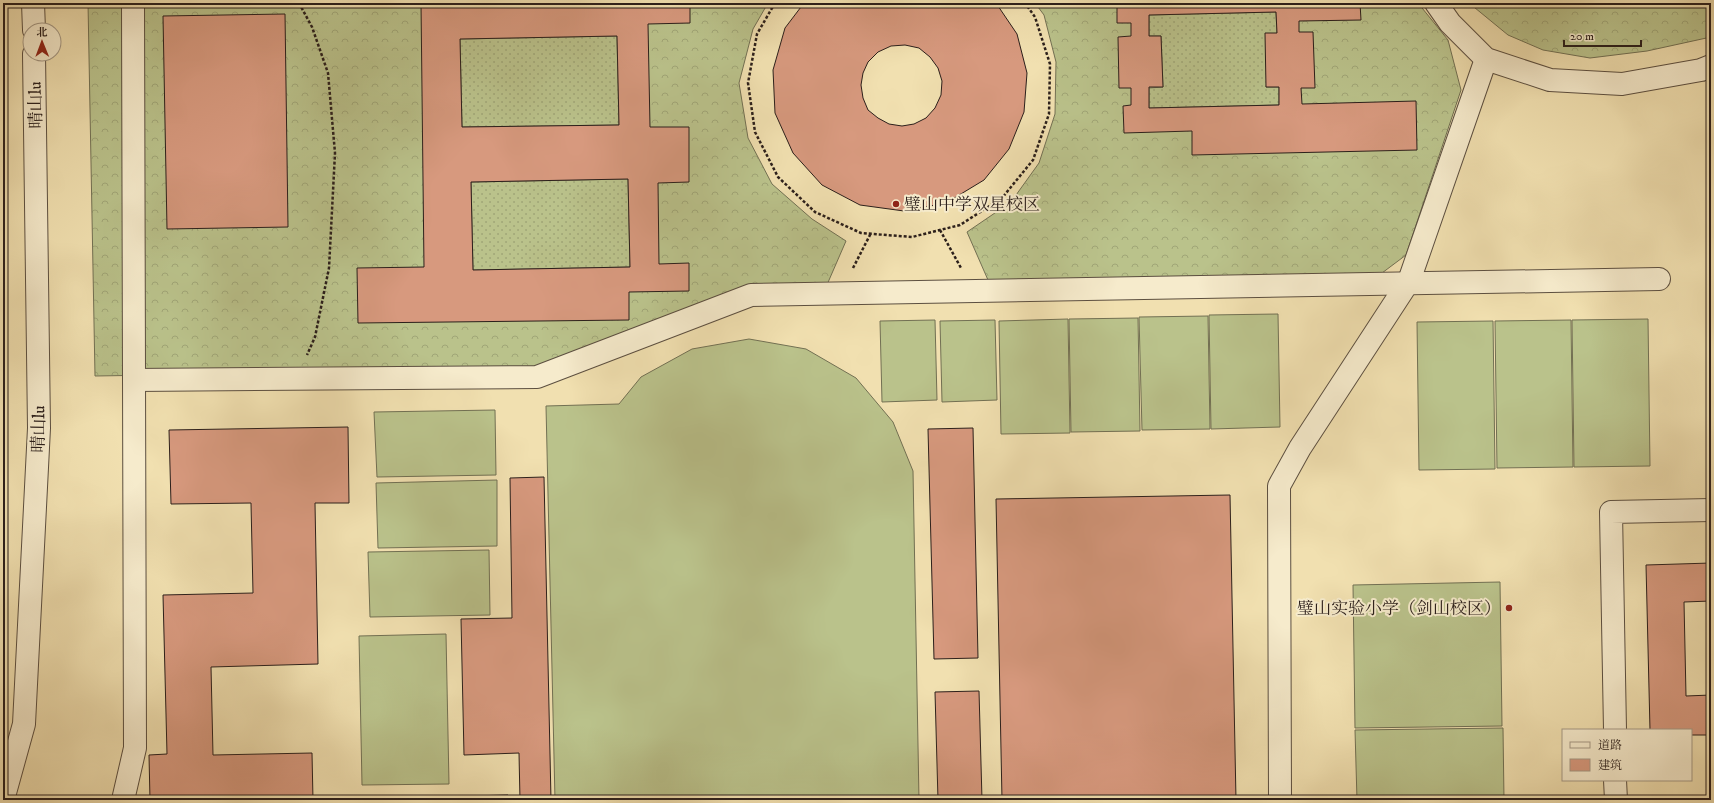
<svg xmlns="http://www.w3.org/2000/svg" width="1714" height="803" viewBox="0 0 1714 803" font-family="'IM FELL DW Pica','Noto Serif SC',serif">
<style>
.forest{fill:url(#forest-crowns);stroke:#727053}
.garden{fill:url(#garden-dots);stroke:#727053}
.pitch{fill:#bac28b;stroke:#727053}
.building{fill:#d7997e;stroke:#2b1f1b;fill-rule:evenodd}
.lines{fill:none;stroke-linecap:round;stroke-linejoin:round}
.minor-casing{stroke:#5c4f40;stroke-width:24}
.path{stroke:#2b1f1b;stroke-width:2.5;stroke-dasharray:3 2;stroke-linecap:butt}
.minor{stroke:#f6ebcc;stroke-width:22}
.poi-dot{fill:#8f2418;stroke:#f6ebcc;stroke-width:1.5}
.labels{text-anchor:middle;stroke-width:4;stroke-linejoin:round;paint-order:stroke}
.street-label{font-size:17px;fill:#2b1f1b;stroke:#f6ebcc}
.poi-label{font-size:17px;fill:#2b1f1b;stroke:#f6ebcc;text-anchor:start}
</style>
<defs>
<pattern id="forest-crowns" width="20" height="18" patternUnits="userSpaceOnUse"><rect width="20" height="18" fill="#bac28b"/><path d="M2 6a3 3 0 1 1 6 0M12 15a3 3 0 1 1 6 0" fill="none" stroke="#a0a677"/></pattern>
<pattern id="garden-dots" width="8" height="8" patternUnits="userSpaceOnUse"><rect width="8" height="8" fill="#bac28b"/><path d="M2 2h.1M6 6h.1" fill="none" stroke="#a0a677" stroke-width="1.8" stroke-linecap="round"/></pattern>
</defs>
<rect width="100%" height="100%" fill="#f1e0b0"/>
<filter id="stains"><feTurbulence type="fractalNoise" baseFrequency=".005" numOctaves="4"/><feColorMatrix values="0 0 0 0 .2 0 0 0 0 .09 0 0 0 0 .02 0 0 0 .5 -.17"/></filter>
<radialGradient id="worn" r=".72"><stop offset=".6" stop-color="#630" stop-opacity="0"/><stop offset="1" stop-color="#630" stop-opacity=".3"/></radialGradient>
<g class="forest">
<polygon points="88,3 768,3 753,29 739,83 748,138 772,184 812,219 846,241 826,287 750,288 534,369 95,376"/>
<polygon points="1035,3 1418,3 1448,40 1461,90 1406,255 1382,273 988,280 967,232 1011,202 1039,163 1055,114 1056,62 1044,15"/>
<polygon points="1469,3 1711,3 1711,37 1647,51 1590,58 1543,50 1508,35"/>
</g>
<g class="garden">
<polygon points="1276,12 1277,33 1266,87 1279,87 1279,105 1149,108 1149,88 1163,87 1161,36 1149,36 1149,15"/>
<polygon points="617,36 619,125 462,127 460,39"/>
<polygon points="628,179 630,267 473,270 471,182"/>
</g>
<g class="pitch">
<polygon points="1278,314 1280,427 1211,429 1209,315"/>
<polygon points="1208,316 1210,429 1142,430 1139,317"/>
<polygon points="1138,318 1140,431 1071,432 1069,319"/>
<polygon points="1068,319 1070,433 1001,434 999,321"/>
<polygon points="1648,319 1650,466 1574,467 1572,320"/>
<polygon points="935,320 937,400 882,402 880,321"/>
<polygon points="995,320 997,400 942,402 940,321"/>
<polygon points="1571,320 1573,467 1497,468 1495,321"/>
<polygon points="1493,321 1495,469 1419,470 1417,322"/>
<polygon points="749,339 806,349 856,378 893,422 913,471 919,800 555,800 546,406 619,404 641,377 692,349"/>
<polygon points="495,410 496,475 377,477 374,412"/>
<polygon points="497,480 497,546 378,548 376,483"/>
<polygon points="489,550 490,615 370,617 368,552"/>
<polygon points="1500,582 1502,726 1355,728 1353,585"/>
<polygon points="446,634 449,784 362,785 359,636"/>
<polygon points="1503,728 1504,800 1357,800 1355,730"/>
</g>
<g class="building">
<path d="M421 3H690V23L648 24 650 127H689V182L658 183 659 264 689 263V291L629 292V320L358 323 357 268 424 267ZM617 36 619 125 462 127 460 39ZM628 179 630 267 473 270 471 182Z"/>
<path d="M804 3H996L1017 34 1027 73 1024 112 1009 149 984 180 946 203 904 211 860 205 822 185 793 153 775 113 773 70 785 28ZM905 45 919 48 930 57 938 68 942 81 941 95 935 108 926 118 914 124 902 126 889 124 878 118 868 110 863 98 861 85 863 73 868 62 878 52 891 46Z"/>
<path d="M1117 3H1360L1361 20 1299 21V32H1313L1315 88H1301L1302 104 1416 101 1417 150 1192 155V131L1124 133 1123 106 1131 105V88H1119L1118 37 1131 36V23H1117ZM1276 12 1277 33H1265L1266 87H1279V105L1149 108V87H1163L1161 36H1149V15Z"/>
<polygon points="285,14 288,227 167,229 163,16"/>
<polygon points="348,427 349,503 315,503 318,664 211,667 213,755 312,753 313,800 150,800 149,755 167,754 163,595 253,593 251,503 171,504 169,430"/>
<polygon points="973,428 978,658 934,659 928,429"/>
<polygon points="544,477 551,800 520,800 519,753 464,755 461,619 512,618 510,478"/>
<polygon points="1230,495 1236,800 1002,800 996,499"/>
<polygon points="1711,563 1711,601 1684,602 1686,696 1711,695 1711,735 1691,735 1691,730 1650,730 1646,565"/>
<polygon points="979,691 982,800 938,800 935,692"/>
<polygon points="508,795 508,800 348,800 348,799"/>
</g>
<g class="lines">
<defs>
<g id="minor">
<polyline points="33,3 34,30"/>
<polyline points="1436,3 1450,23 1486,59 1550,80 1622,84 1701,70 1711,66"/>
<polyline points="134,380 537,377 751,295 1659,279"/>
<polyline points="1615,730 1611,512 1711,510"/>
<polyline points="1615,780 1616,800"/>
<polyline points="3,800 24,724 39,428 34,54"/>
<polyline points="123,800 135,748 133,3"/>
<polyline points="1280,800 1279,486 1300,448 1409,281 1486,59"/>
</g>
</defs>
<use href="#minor" class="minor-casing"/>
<g class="path">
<polyline points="299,3 312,27 328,73 335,153 329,268 315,337 307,355"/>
<polyline points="775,3 757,34 748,83 755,132 778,177 815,212 861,233 912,237 960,225 1002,198 1033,160 1049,114 1050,64 1035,17 1025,3"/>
<polyline points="940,230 961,268"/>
<polyline points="853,268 871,233"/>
</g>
<use href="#minor" class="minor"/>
</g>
<g class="poi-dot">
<circle cx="896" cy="204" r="4"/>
<circle cx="1509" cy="608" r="4"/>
</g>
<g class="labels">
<g class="street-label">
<text transform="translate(35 105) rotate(-91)" y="6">晴山lu</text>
<text transform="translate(38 429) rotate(-89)" y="6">晴山lu</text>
</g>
<g class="poi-label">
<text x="904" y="210">璧山中学双星校区</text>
<text x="1501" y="614" text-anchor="end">璧山实验小学（剑山校区）</text>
</g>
</g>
<rect width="1714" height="803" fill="none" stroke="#f1e0b0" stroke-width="16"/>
<rect x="4" y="4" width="1706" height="795" fill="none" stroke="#2b1f1b" stroke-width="2"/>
<rect x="8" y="8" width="1698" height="787" fill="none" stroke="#2b1f1b"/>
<rect x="1562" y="729" width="130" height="52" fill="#f6ebcc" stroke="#a59985"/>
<rect x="1570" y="742" width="20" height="6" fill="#f6ebcc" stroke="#a59985"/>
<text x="1598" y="749" font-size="12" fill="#2b1f1b">道路</text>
<rect x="1570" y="759" width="20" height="12" fill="#d7997e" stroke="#a59985"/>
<text x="1598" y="769" font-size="12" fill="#2b1f1b">建筑</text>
<g transform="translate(42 42) rotate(359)"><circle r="19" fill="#f6ebcc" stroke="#a59985"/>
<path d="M0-3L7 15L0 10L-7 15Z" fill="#8f2418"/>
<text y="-6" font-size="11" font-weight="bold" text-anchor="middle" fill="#2b1f1b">北</text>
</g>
<path d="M1564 40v6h77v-6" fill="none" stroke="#2b1f1b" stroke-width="2"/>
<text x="1570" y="40" font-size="12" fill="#2b1f1b" stroke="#f6ebcc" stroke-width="3" paint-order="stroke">20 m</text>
<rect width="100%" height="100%" filter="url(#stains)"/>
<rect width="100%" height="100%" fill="url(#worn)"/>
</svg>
